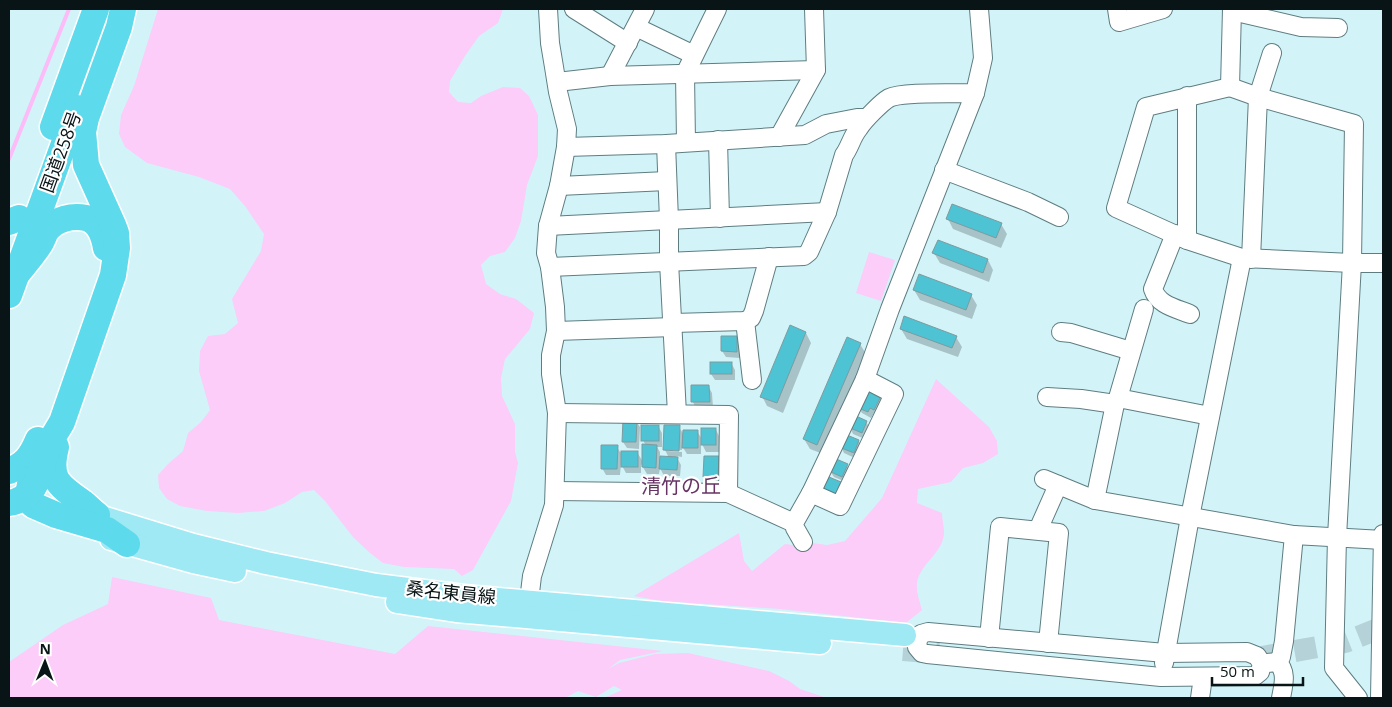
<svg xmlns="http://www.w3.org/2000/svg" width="1392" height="707" viewBox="0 0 1392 707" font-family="'Open Sans','Noto Sans JP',sans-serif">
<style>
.green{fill:#fbcdf8}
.shadow{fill:#0003}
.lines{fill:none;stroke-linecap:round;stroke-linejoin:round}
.stream{stroke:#fcbcf8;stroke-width:4}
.building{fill:#4ec3d3;stroke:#7c9ba0}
.major-tunnel{stroke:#b4d2d7;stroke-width:22;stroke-dasharray:22 11;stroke-linecap:butt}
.minor-casing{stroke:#5e7d81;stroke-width:20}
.major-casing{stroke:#fff;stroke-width:25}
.highway-casing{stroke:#fff;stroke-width:29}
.minor{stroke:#fff;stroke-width:18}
.major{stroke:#9ee9f3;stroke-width:22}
.highway{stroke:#5ddaeb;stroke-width:26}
.labels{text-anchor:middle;stroke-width:4.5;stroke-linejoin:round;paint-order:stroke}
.street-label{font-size:18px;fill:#081415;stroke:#fff}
.quarter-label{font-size:20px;fill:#663364;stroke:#fff}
</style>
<rect width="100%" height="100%" fill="#d2f4f9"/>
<g class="green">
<polygon points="158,9 503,9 498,23 479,36 465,56 450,81 449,92 458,102 471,103 481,96 503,87 520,88 529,96 538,115 538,156 527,185 521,221 515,238 505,252 490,256 481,265 486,284 500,294 516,299 534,313 530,329 505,359 501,378 502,396 515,424 515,452 518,463 511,501 473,570 462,576 454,569 404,567 383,563 370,553 353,537 325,501 314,490 302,492 285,503 264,511 238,513 207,511 180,506 167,499 159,488 158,475 168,464 183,451 188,433 201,422 210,410 199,371 200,351 208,336 225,334 238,323 232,299 261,251 264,234 245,206 230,189 199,177 147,163 125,147 119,134 121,115 134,86"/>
<polygon points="869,252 895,260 881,301 856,293"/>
<path d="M936 379 989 427 997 441 998 454 983 463 963 468 951 482 918 489 917 503 942 513C942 519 944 526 944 532 944 553 920 563 917 583 916 592 920 602 922 610L906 623 780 609 661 601 634 596 739 533 744 561 752 571 785 544 801 546 813 543 827 545 845 541 882 498Z"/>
<polygon points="112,577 211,598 219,620 395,654 428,626 663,651 620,660 608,669 619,663 655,654 688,653 769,671 789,681 800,689 827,698 604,698 622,690 614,686 596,697 578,691 565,698 9,698 9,662 63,625 108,604"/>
</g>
<g class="shadow">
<polygon points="948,219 1001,224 1007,234 1001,248 953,229"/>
<polygon points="934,253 988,260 993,270 989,282 940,263"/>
<polygon points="914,290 971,295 977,305 972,319 920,300"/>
<polygon points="901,329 956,337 962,347 958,357 907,339"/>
<polygon points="806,333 811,343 783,413 767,406 762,396"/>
<polygon points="736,337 740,344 740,358 726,357 722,351"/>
<polygon points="860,344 866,354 823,454 810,449 804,439"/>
<polygon points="731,363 735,370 735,380 715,380 711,374"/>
<polygon points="708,386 712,393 713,408 696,409 693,402 692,387"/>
<polygon points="881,395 885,401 878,416 874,413 871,418 862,413 858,407"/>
<polygon points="636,421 640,427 639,449 627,448 623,442"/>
<polygon points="866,422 870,428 865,439 853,434 850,427"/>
<polygon points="658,426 662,433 662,447 657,447 660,452 660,458 669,458 665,450 679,427 684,435 697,431 703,441 716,430 719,436 719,452 706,452 701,442 701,454 687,454 682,446 682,450 667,449 667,451 682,452 682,457 676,456 681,465 680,476 664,476 660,468 659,474 647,474 641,464 641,473 626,473 621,464 620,475 606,475 602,468 617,447 620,452 637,452 643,462 646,446 643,440"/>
<polygon points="848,437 859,441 862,448 857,459 844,453 841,447"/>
<polygon points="718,457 722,464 721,483 708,483 704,477"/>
<polygon points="847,465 850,472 846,482 834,477 830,471"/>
</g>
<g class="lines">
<polyline class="stream" points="9,159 69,9"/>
</g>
<g class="building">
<polygon points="952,204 1002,223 996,238 946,219"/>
<polygon points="938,240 988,259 983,273 932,253"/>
<polygon points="919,274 972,294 966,310 913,290"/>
<polygon points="904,316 957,336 952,348 900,329"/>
<polygon points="790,325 806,332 777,403 760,397"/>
<polygon points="721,336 737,336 737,352 721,351"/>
<polygon points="847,337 861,343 817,445 803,439"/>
<rect x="710" y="362" width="22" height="12"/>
<polygon points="691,385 709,385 710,402 691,402"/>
<polygon points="869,388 882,394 874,410 870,408 868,412 856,407"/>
<polygon points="856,416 867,421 862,433 848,427"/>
<polygon points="623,419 637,420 636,442 622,442"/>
<rect x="641" y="425" width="18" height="16"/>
<polygon points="664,425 680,425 679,451 663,450"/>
<rect x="701" y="428" width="15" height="17"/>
<polygon points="683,430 698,430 698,448 682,448"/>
<polygon points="847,435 859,440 854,453 839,447"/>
<polygon points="642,444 657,445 656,468 642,467"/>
<polygon points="601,445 618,445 617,469 601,469"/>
<rect x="621" y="451" width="17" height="16"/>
<polygon points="660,456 678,457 677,470 659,469"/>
<polygon points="704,456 719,456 718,477 703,477"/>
<polygon points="834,458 848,464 842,477 829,471"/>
<polygon points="829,477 841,482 835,495 822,489 825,481 827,482"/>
</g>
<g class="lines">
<g class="major-tunnel">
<polyline points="903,650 939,653"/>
<polyline points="1262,657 1345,642 1383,627"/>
</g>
<defs>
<g id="minor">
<polyline points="574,9 628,43"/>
<polyline points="1117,9 1119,22 1163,9"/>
<polyline points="1232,9 1230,87 1258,97 1354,124 1352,263 1337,537 1334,668 1358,698"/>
<polyline points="1232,11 1301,27 1338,28"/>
<polyline points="636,27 694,55"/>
<polyline points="610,76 645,9"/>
<polyline points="557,82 610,76 816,70"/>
<polyline points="1230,87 1146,107 1116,208 1187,240 1242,258 1352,263 1383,263"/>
<polyline points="1187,96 1187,240"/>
<polyline points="779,137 816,70 814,9"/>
<polyline points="718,140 720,218"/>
<polyline points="686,142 685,74 717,9"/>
<polyline points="666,144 669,220 669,262 677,414"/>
<polyline points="566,147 666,144 805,135 826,124 857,118 866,118"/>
<polyline points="944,170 1028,202 1059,217"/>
<polyline points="559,186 667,181"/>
<polyline points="548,226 827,212"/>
<path d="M1175 234 1153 289C1158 305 1175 308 1190 314"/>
<polyline points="1251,259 1258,97 1272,53"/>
<path d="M550 267 804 256 809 252 827 212 844 155C850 147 852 136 859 128 864 120 882 102 889 98 903 91 957 94 975 93"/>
<polyline points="745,321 752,380"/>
<polyline points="673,323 745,321 751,318 754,311 769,257"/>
<polyline points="556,331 674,327"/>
<polyline points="1061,332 1071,333 1131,351"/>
<polyline points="1047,397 1081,399 1115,404"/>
<polyline points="1118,398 1144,309"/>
<polyline points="557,413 729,415 728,493"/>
<polyline points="1210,416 1118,398 1115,404 1095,500 1294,535 1383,540"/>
<polyline points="1044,479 1095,500"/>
<polyline points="555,491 728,493 794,523"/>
<polyline points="811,493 840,506 894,394 865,379"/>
<polyline points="1038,530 1058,485"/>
<polyline points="803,542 795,528 794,523 811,493 865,379 890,309 975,93 983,58 979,9"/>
<polyline points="529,601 532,576 554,505 557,413 551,374 551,355 556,331 555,307 550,267 546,253 548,226 559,186 566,147 567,129 558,92 554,67 550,43 548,9"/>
<polygon points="928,632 1165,653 1247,652 1257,656 1262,664 1260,672 1255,676 1161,677 927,654 922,653 917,647 918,640 921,634"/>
<polyline points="989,638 1000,527 1059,533 1048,643"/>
<polyline points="1277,662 1281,657 1284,641 1294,535"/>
<polyline points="1164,663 1190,517 1242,258"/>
<path d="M1267 663 1277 662C1288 672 1283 686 1281 698"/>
<polyline points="1200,698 1203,677"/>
<polyline points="1380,698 1383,534"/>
</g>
<g id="major">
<polyline points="89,513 193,545 266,563 376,585 464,596 905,635"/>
<polyline points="111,539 193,562 235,571"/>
<polyline points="397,602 456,611 820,643"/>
</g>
<g id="highway">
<polyline points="53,127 96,9"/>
<polyline points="9,222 19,218"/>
<path d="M16 275C24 265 33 255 40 244 43 240 44 234 47 230 56 219 72 215 86 218 100 222 104 236 106 248"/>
<polyline points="9,295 77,108"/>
<path d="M56 447C48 479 58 485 82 502 87 506 92 511 97 515"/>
<path d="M9 471C25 464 31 457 38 440"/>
<polyline points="31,479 28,495 33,505 56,515 107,530 127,544"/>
<path d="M9 503C40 498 40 467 50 442 54 435 58 429 62 422L113 275 117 248 116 233 113 225 86 165 83 132 86 118 119 27 123 9"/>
</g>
</defs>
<use href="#minor" class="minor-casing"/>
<use href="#major" class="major-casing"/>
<use href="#highway" class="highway-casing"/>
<use href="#minor" class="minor"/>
<use href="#major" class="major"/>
<use href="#highway" class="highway"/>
</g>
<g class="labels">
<g class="street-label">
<text transform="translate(61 152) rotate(-70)" y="6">国道258号</text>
<text transform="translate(451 593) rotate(6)" y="6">桑名東員線</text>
</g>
<g class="quarter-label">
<text x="681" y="493">清竹の丘</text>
</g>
</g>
<rect width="1392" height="707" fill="none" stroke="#081415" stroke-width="20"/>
<g transform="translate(45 662) rotate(1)" stroke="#ffffff" stroke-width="4" paint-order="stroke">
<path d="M0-4L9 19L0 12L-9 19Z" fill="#081415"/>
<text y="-8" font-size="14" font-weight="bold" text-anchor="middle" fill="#081415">N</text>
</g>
<path d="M1212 677v8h91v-8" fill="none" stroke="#081415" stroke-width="2.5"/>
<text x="1220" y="677" font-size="15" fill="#081415" stroke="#ffffff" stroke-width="4" paint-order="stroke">50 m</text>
</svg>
